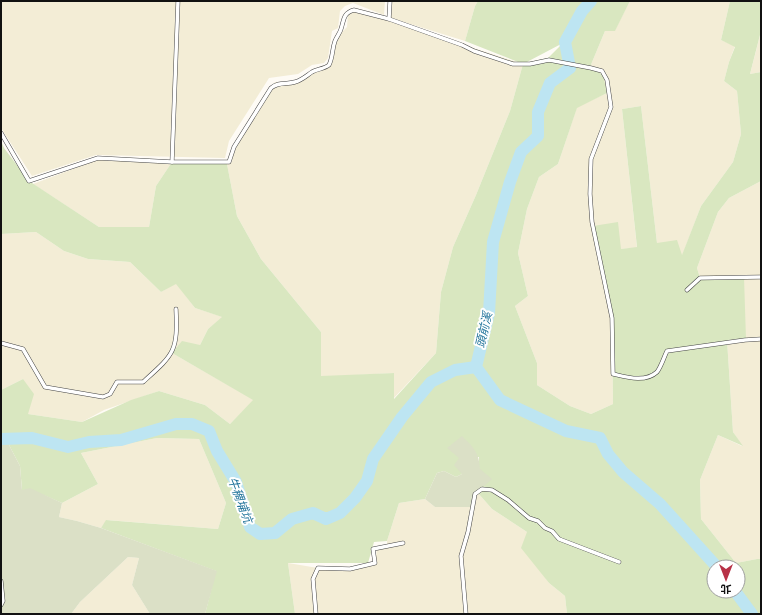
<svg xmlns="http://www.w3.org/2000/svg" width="762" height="615" viewBox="0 0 762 615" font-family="Merriweather,'Noto Sans TC',serif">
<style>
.farmland{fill:#f3edd6}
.green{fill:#d9e7c0;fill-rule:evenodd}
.cemetery{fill:#dbe0c6}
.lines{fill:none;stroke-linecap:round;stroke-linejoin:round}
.river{stroke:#bde5f2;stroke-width:12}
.lane-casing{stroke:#444;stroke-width:4.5}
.lane{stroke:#fff;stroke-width:3.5}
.labels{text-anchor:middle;stroke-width:4;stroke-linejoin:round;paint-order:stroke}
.water-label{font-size:12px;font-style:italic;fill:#21749b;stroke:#fff}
</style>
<rect width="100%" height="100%" fill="#fefbf5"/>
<g class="farmland">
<polygon points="1,1 385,1 384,15 353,3 345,6 340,11 338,28 332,31 328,58 324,63 312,65 298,74 269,78 229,141 225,158 96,155 32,176 1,128"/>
<polygon points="392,1 478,1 475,6 465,41 391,18"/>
<polygon points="630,1 730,1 721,40 735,46 729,62 724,81 737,91 741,134 733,162 701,206 682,256 657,243 641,106 622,109 637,248 621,249 612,318 613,404 591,414 570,406 537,385 537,363 515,306 528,296 518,253 527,209 539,177 558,164 577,107 607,93 590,67 605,31 615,30"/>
<polygon points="354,10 523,64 510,111 476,195 453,247 441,292 436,353 393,399 393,373 321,377 321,332 261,259 237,216 227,164 232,162 233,149 275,82 300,82 308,77 313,69 325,66 333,59 337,37 347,27 348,13"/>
<polygon points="761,31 761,72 750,74 756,51"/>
<polygon points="97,160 172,162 156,186 149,227 99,227 33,184"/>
<polygon points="761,181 761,559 757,559 736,563 701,519 700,480 718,435 742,446 733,432 727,340 745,339 700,278 697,268 718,212 729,198"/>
<polygon points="36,232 64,251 88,259 130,262 161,292 176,283 195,308 223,317 208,329 200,345 172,353 254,400 230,424 205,405 159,391 104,410 82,422 28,414 23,379 1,390 1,234"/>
<polygon points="157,438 199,439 226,503 218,529 107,520 101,528 77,521 59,517 62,503 98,484 81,453"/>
<polygon points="478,493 492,509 527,532 539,569 549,583 565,596 567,614 295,614 288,563 318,568 354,568 375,564 377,549 387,546 387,541 399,503 425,499 435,507"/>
<polygon points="128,557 139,558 132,585 150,614 71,614 80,602"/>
</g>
<path class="green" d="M478 1H630L615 31H605L590 67 603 75 607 93 577 108 558 164 539 177 527 209 518 253 528 296 515 306 537 363V385L570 406 591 414 613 404 612 318 593 226 618 222 621 249 637 247 622 109 641 106 657 243 677 240 682 255 701 206 733 162 741 134 737 91 724 81 729 62 735 47 721 40 730 1H761V31L750 74 761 72V181L729 198 718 212 697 268 700 278 744 277 746 339 727 340 733 432 743 446 718 435 700 480 701 519 736 563 757 559H761V614H567L565 596 549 583 521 548 527 532 492 509 478 493 479 457 459 458 462 474 456 477 444 471 437 473 425 499 399 503 387 541 374 542 368 563H288L295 614H205L216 571 101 528 106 520 218 529 226 503 199 439 157 438 81 453 98 484 62 503 46 496 22 490 20 466 9 445H1V390L23 379 34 394 28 414 82 422 131 400 159 391 205 405 230 424 253 400 172 353 182 341 200 345 208 329 222 317 195 308 176 284 161 292 130 262 88 259 64 251 36 232 1 234V141L4 148 29 181 99 227H149L156 186 172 162 227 164 237 216 261 259 321 332V376L394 373V399L436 353 441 292 453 247 476 195 510 111 523 64 465 41 475 6ZM563 43 548 58 525 63ZM714 567H738V591H714Z"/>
<g class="cemetery">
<path d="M462 436C474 448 479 452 480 469L492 479 475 494 470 507H435L425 499 437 473 444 471 456 477 462 474 454 465 459 458 447 448Z"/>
<polygon points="1,445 9,445 20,466 22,490 30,488 62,503 59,517 77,521 101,528 217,571 205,614 150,614 132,585 139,558 128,557 80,602 71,614 3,614 1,612"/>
</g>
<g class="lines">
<g class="river">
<polyline points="591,1 582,11 565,42 570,68 550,83 538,112 538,136 521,152 510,182 493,242 489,313 476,367 500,400 566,431 600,438 608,454 623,472 660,504 717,567"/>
<polyline points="1,439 32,438 68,447 89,442 121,440 176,424 192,424 209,431 217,451 236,482 250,527 260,534 275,533 292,519 313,513 326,519 340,513 355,498 367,481 373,459 402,417 431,382 455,370 476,367"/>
<polyline points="735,591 752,614"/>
</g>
<defs>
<g id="lane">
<polyline points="389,19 390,1"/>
<path d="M1 133 29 181 98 158 172 162H229L234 147 271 88C279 81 286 85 295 82 302 80 306 76 312 72 317 69 324 69 329 65 333 57 332 49 335 41 337 36 340 33 341 29 344 20 343 13 354 10L389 19 462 45 474 51 513 64H530L549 60 591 68 602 71 607 80 611 107 591 159 590 194 592 222 612 318 613 374C626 377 645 383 657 372 661 367 664 357 667 351L745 340 761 339"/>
<polyline points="172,162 178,1"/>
<polyline points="687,290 700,278 761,277"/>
<path d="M1 343 23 349 45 387 103 397 110 394 117 382H143C174 354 178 352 176 309"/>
<polyline points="1,581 3,601 1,605"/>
<polyline points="316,614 313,579 318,568 350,569 375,563 373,549 403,543"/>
<polyline points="466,614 461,556 468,532 475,494 482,489 492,490 508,500 529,518 538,521 545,528 552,531 559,539 619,562"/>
</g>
</defs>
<use href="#lane" class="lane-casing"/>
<use href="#lane" class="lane"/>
</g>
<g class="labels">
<g class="water-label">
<text transform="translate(484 330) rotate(-77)" y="4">頭前溪</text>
<text transform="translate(240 500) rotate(69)" y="4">牛稠埔坑</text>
</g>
</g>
<rect width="762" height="615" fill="none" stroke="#111111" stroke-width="4"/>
<g transform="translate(726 579) rotate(180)"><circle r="19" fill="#ffffff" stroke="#a0a0a0"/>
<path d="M0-3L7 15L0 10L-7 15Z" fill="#b83247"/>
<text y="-6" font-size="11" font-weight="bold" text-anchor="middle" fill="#111111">北</text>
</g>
</svg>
